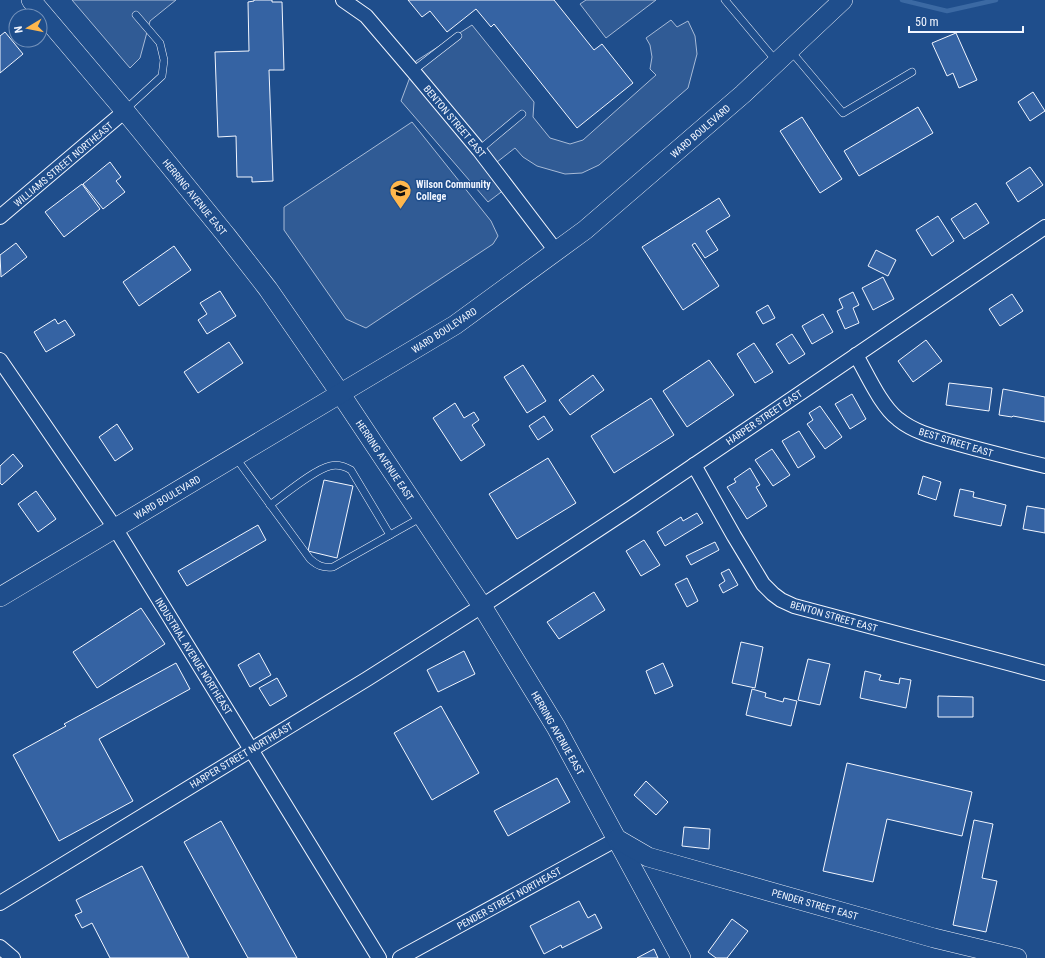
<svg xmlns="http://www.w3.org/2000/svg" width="1045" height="958" viewBox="0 0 1045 958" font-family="'Roboto Condensed',sans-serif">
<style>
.parking{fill:#305b95;stroke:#a8bbd7}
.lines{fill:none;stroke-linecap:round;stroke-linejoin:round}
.stream{stroke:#3b69a3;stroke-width:4.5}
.building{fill:#3563a3;stroke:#f2f6ff}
.lane-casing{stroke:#f2f6ff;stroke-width:8}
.street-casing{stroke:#f2f6ff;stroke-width:16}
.secondary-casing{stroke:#f2f6ff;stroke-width:20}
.lane{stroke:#1f4e8c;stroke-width:7}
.street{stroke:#1f4e8c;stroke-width:14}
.secondary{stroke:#1f4e8c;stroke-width:19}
.labels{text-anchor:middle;stroke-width:3;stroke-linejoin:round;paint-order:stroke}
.street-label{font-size:10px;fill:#f2f6ff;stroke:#1f4e8c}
.poi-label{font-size:10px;font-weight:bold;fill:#f2f6ff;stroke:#1f4e8c;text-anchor:start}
</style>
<rect width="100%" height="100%" fill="#1f4e8c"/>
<g class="parking">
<polygon points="72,0 176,0 150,21 140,58 130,68"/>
<polygon points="586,0 656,0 606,38 580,4"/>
<polygon points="671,20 677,27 688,21 695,36 697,54 688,88 599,165 582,173 565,174 537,166 523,157 515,148 497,162 513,183 488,202 401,101 416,61 472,25 534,102 533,117 550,138 570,144 583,140 656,75 650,69 652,57 650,45 646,38"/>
<polygon points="412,122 491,221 498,236 493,244 366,328 346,319 284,230 284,207"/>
</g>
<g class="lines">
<polyline class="stream" points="902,0 947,11 996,0"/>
</g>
<g class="building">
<polygon points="254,0 272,0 272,2 282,2 284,70 269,70 273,181 252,182 252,177 237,177 236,136 218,137 215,52 249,51 248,2 254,1"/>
<polygon points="408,0 554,0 594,50 602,44 633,83 577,128 494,24 491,27 476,9 447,32 430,11 422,17"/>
<polygon points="5,32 23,54 0,73 0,36"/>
<polygon points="956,33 977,80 959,88 953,73 947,76 932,43"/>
<polygon points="1033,92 1045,111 1030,121 1018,102"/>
<polygon points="918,107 933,133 859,176 844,151"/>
<polygon points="802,117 842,179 820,193 780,131"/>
<polygon points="110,162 121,177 116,181 125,192 103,209 83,184"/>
<polygon points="1030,167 1043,185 1018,202 1006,183"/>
<polygon points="82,184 100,209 64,237 45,212"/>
<polygon points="719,198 730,216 706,231 718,250 705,258 695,243 692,245 719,286 683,310 642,247"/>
<polygon points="976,203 989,223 964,239 951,219"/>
<polygon points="938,216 954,241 932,256 916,230"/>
<polygon points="16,243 27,257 1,277 0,255"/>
<polygon points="174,246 191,270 139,306 123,282"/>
<polygon points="876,250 896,260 888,276 868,266"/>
<polygon points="883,277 894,299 873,310 862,288"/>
<polygon points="220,291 236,316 207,334 198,320 207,314 200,303"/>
<polygon points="853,292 859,305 853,308 859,323 845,329 837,311 843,308 839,299"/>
<polygon points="1012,294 1023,311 1000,326 989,309"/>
<polygon points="768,305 775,318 763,324 756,312"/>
<polygon points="823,314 833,332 812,344 802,326"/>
<polygon points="55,319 58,324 65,320 75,335 46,352 34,332"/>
<polygon points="792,334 805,354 789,364 776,344"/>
<polygon points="926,340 942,361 913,382 898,361"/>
<polygon points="229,342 243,363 198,393 184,372"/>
<polygon points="754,343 773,372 755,383 737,354"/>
<polygon points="709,360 734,395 687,427 663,391"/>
<polygon points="523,365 546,401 527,413 504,377"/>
<polygon points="593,375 604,390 570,415 559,400"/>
<polygon points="949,383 992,388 989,411 946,405"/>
<polygon points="1003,389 1045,397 1045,422 1013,416 1012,417 999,415"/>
<polygon points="852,394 866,419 850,429 835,404"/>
<polygon points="651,398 674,435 614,473 591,436"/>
<polygon points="455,403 464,418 474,412 479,420 472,425 485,445 461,461 433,418"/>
<polygon points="820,406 842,437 825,449 807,424 813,420 809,413"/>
<polygon points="544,416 553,430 538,440 529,426"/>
<polygon points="117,424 133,449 115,461 99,437"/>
<polygon points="799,431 815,457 798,468 782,441"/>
<polygon points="772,449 790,475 773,486 755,460"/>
<polygon points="13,454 23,466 2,485 0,483 0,466"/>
<polygon points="548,458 576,503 517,539 489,494"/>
<polygon points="750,468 760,485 756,487 767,506 747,519 727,487 736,482 734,479"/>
<polygon points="923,476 941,482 936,500 918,494"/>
<polygon points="324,480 353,486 337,558 308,551"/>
<polygon points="960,489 974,492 973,497 1006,505 1001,526 954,516"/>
<polygon points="36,491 56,519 38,532 18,504"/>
<polygon points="1027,506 1045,509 1045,533 1023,529"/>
<polygon points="697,513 703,523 665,546 657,532 681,517 683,521"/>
<polygon points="258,525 266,540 187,586 178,571"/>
<polygon points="644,540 660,565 641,576 626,551"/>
<polygon points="715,542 719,550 691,565 686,556"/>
<polygon points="729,569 738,585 723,593 719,585 725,581 721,573"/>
<polygon points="687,578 698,601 687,607 675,584"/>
<polygon points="594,592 605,610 559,639 547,622"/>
<polygon points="141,608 165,644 97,688 73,652"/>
<polygon points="741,642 763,647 755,688 732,683"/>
<polygon points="464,651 475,674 438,692 427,670"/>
<polygon points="259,653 271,675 250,687 238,665"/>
<polygon points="808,659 830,664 820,705 798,700"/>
<polygon points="176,663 190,689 99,739 133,801 59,841 13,755 66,726 64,724"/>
<polygon points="663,663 673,686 655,694 646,671"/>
<polygon points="865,671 881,675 879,680 899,684 900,678 911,680 906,708 860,698"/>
<polygon points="277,678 287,696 270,706 259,688"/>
<polygon points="752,689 766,693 765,697 783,702 784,698 797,701 791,726 746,715"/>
<polygon points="938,696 973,697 973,717 938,717"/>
<polygon points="441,706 479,773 432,800 394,733"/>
<polygon points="847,763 972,792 962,836 887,819 873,882 823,871"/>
<polygon points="557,778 570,802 508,836 494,811"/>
<polygon points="646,781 668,802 656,815 634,795"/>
<polygon points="974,820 993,824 982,878 997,881 986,932 953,925"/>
<polygon points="221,821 297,958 248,958 184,842"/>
<polygon points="684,827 710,829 709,849 682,846"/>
<polygon points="142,866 189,958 110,958 92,923 82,928 75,915 82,912 76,900"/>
<polygon points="579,901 588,918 595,914 602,928 562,948 561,945 544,954 530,926"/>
<polygon points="732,919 748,931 727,958 716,958 708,952"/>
<polygon points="654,949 658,958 637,958"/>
</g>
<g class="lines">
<defs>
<g id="lane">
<polyline points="725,0 777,62"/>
<polyline points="790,50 843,113 912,72"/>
<polyline points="413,71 458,36"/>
<polyline points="125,110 162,76 164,60 160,43 136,15"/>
<polyline points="479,150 522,114"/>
<path d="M236 458 310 559C318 566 323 568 333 567L422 517"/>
<path d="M270 505C284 495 315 469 330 466 338 464 344 466 351 470L390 535"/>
</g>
<g id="street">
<polyline points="343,0 366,16 413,71 479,150 556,251"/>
<polyline points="0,217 125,111"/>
<path d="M856 355C867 374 881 406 898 419 915 433 938 438 959 444 988 452 1016 459 1045 466"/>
<polyline points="0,360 115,528 379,958"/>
<polyline points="694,465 734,536 763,584 773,594 781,600 794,606 1045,673"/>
<polyline points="0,903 367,679 482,606 631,508 1045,227"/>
<polyline points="0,947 13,958"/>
<polyline points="400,958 617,839"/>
</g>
<g id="secondary">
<polyline points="31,0 125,111 226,235 268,289 340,393 482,606 556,727 681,958"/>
<polyline points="0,597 455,325 585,230 743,94 843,0"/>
<polyline points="617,839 648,857 934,938 1017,958"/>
</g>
</defs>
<use href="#lane" class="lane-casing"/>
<use href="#street" class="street-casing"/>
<use href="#secondary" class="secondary-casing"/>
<use href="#lane" class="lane"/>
<use href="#street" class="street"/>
<use href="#secondary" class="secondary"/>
</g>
<defs>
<symbol id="university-pin" viewBox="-11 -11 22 30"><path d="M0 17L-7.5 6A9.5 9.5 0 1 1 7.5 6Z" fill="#ffb74d" stroke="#1f4e8c"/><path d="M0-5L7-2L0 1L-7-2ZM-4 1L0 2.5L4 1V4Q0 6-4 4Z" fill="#111"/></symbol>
</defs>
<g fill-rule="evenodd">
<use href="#university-pin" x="388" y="178" width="25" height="34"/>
</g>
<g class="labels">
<g class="street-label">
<text transform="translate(455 121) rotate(50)" y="4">BENTON STREET EAST</text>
<text transform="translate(700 131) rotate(-41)" y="4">WARD BOULEVARD</text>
<text transform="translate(63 164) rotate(-40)" y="4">WILLIAMS STREET NORTHEAST</text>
<text transform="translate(195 197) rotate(51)" y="4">HERRING AVENUE EAST</text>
<text transform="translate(444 330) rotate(-33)" y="4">WARD BOULEVARD</text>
<text transform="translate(764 417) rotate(-34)" y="4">HARPER STREET EAST</text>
<text transform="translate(956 442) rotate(17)" y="4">BEST STREET EAST</text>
<text transform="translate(385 460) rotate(56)" y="4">HERRING AVENUE EAST</text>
<text transform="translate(167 497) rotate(-31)" y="4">WARD BOULEVARD</text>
<text transform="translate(834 616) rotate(16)" y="4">BENTON STREET EAST</text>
<text transform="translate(194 656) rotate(58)" y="4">INDUSTRIAL AVENUE NORTHEAST</text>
<text transform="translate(558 733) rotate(60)" y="4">HERRING AVENUE EAST</text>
<text transform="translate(241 755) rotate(-31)" y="4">HARPER STREET NORTHEAST</text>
<text transform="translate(509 898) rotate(-29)" y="4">PENDER STREET NORTHEAST</text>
<text transform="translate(815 904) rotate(16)" y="4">PENDER STREET EAST</text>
</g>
<g class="poi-label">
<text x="416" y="188">Wilson Community<tspan x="416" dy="12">College</tspan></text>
</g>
</g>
<g transform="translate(28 28) rotate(260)"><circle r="19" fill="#1f4e8c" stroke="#7391ba"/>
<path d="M0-3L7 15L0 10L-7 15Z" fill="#ffb74d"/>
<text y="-6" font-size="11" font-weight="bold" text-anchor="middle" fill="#f2f6ff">N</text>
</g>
<path d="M909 26v6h114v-6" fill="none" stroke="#f2f6ff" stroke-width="2"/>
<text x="915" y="26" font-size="12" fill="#f2f6ff" stroke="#1f4e8c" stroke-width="3" paint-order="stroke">50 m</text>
</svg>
